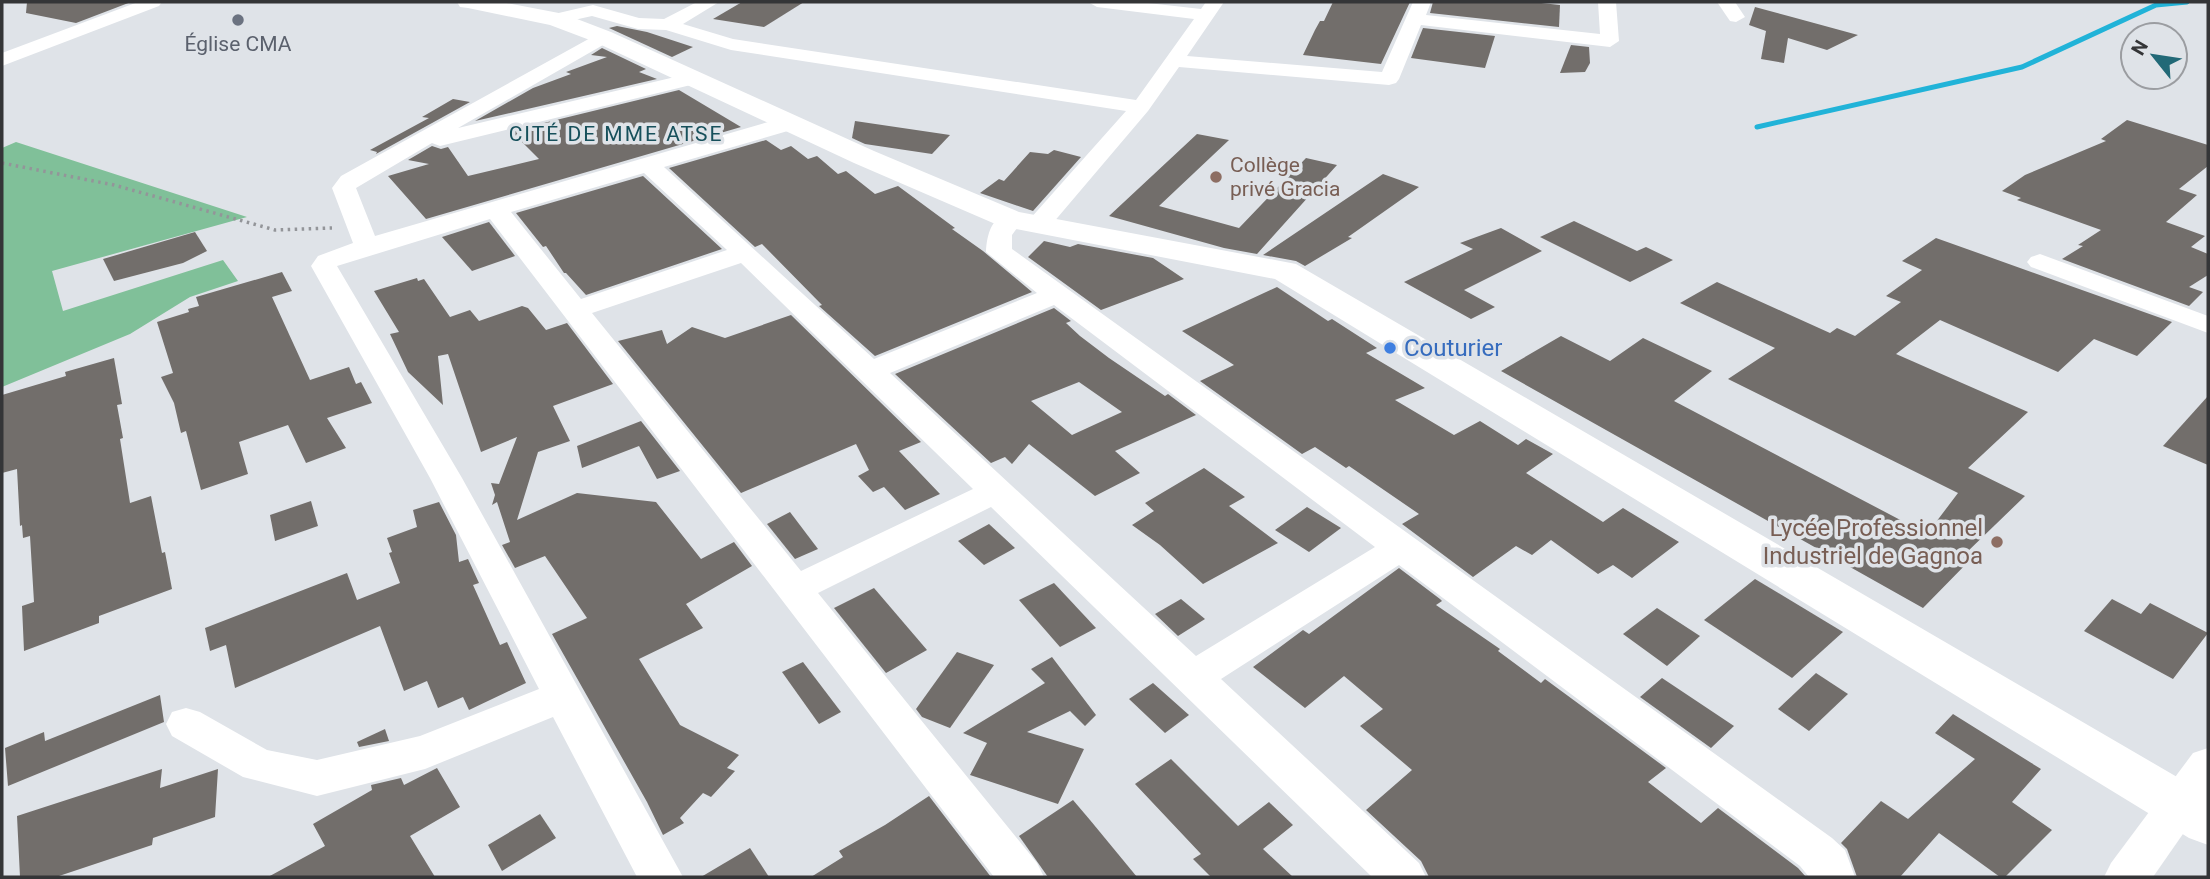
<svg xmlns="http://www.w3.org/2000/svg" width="2210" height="879" viewBox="0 0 2210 879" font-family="Roboto,sans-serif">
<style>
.green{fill:#80c099}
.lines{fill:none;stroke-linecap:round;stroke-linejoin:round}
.stream{stroke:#21b3d8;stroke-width:5}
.building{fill:#726e6b;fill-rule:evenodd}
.path{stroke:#939599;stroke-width:3.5;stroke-dasharray:2.5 4.5;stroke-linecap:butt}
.street{fill:#fff;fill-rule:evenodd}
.secondary{fill:#fff;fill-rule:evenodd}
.worship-dot{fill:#6b7280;stroke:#dfe3e8;stroke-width:2.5}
.education-dot{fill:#8d6e63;stroke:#dfe3e8;stroke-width:2.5}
.shop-dot{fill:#3f7fe0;stroke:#dfe3e8;stroke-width:2.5}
.labels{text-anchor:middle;stroke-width:7;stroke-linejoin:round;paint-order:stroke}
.far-worship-label{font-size:21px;fill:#5b616d;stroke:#dfe3e8}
.far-neighbourhood-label{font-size:21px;letter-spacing:2px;fill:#17505b;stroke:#dfe3e8}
.far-education-label{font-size:21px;fill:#785e54;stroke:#dfe3e8;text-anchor:start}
.shop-label{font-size:24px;fill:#366cbe;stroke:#dfe3e8;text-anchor:start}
.education-label{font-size:24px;fill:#785e54;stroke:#dfe3e8;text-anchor:end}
</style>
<rect width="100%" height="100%" fill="#dfe3e8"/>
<polygon class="green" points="16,142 247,217 52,271 63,311 223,260 238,281 190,297 130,334 2,387 2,148"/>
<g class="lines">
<polyline class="stream" points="1757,127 2022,67 2156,5 2187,2"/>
</g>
<g class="building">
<polygon points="27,2 131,2 76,23 26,13"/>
<polygon points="742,2 804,2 764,27 713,19"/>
<polygon points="1333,2 1410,2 1381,64 1303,55 1315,30 1320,21 1324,21"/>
<polygon points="1433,2 1532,2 1560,5 1559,27 1430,13"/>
<polygon points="1755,7 1792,17 1858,35 1827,50 1788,38 1784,63 1761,59 1766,31 1749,25"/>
<polygon points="617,26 647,32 693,47 672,57 609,28"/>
<polygon points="1423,28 1495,36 1485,68 1411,58"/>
<polygon points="1571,45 1589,47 1590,63 1585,72 1560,73"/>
<polygon points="602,48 646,69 639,72 657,79 475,121 533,88 571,74 566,72 607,57 591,55"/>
<polygon points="679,90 741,127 426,219 388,176 429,164 408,160 432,146 441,149 448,147 468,176 539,159 511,131"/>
<polygon points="453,99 470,102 376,154 377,152 370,150 429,118 422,117"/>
<polygon points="2127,120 2208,145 2208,166 2179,189 2197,195 2166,222 2205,236 2191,247 2208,254 2208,275 2189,287 2203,292 2189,306 2062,259 2083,246 2078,245 2101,230 2017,200 2021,198 2002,191 2025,175 2106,141 2101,139"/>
<polygon points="855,121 950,135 932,154 865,144 852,138"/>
<polygon points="1197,134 1229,140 1159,206 1239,228 1306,158 1337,165 1257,254 1224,248 1109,216"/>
<polygon points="766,140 781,150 791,146 808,159 817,156 838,174 846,171 875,194 898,186 955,228 952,229 983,251 1032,292 875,356 819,306 822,305 762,244 755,247 669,168"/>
<polygon points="1054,150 1081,157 1033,211 980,193 999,179 1004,181 1030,152 1048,154"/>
<polygon points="1383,174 1419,187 1348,237 1352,238 1305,266 1296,261 1263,255"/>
<polygon points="643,176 722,249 586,295 566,273 564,273 546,246 543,247 516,213"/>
<polygon points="1574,221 1637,251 1646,247 1673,260 1630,282 1540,237"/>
<polygon points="489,222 515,256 472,271 442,237"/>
<polygon points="1501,228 1542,251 1464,290 1495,307 1471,319 1404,282 1473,249 1460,243"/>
<polygon points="195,232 207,251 183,263 114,281 103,259"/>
<polygon points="1936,238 2172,322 2137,356 2094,339 2058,372 1940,320 1896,354 2028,412 1968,468 2025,496 1965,554 1972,558 1923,608 1501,371 1561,336 1610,361 1643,338 1712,371 1674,401 1927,534 1958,493 1728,379 1775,348 1680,303 1717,282 1830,333 1837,328 1855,336 1901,302 1886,296 1922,270 1902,261"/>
<polygon points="1044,241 1070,247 1078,244 1153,258 1184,279 1101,310 1028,257"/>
<polygon points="282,272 292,291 272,297 310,380 349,367 356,384 361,382 372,403 327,418 346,448 306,463 288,425 239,442 248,474 201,490 186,431 181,433 174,403 161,377 173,373 157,322 189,312 188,309 199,306 196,297"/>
<polygon points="417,278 418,281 424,279 450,317 470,310 479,321 522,306 528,308 546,330 567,323 613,384 553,406 570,441 538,452 517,520 577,493 656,502 701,559 734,542 752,566 686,604 703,628 639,659 680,725 739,755 727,768 735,771 711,797 703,793 680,818 684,823 663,835 647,802 552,634 587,618 545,556 515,568 502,545 510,542 497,502 492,505 495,495 491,483 499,484 517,437 481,452 448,354 438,356 443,405 408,372 390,334 399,332 374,291"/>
<polygon points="1277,287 1328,321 1332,319 1377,348 1366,353 1425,388 1395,400 1454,435 1480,421 1518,445 1526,439 1553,454 1526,473 1603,522 1623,508 1679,542 1632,578 1613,565 1598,574 1551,540 1532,555 1516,546 1473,577 1402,524 1419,514 1349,466 1346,468 1315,447 1302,454 1200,381 1234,365 1182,331"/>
<path d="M1054 308 1071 321 1066 323 1080 336 1109 358 1165 396 1168 394 1196 415 1115 451 1140 473 1095 496 1029 444 1012 464 1005 457 991 463 895 374ZM1079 382 1122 412 1072 435 1031 401Z"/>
<polygon points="791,315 921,442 899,451 940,494 905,510 884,487 873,492 858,476 869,470 856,444 741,493 618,341 662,330 667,344 692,327 725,338"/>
<polygon points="114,358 122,404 117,405 123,438 120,439 130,503 151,496 162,553 165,552 172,589 99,616 99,623 24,651 22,606 34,602 30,536 23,538 22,525 20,526 17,469 2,473 2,395 66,376 65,372"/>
<polygon points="2208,396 2208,465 2163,446"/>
<polygon points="641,421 680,471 657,479 639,446 582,468 577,446"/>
<polygon points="1204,468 1245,497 1229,506 1278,543 1203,584 1160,545 1132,525 1154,511 1145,503"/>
<polygon points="311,501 318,526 275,541 270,515"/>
<polygon points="439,502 456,535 459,562 468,559 479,583 473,585 500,645 507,642 526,683 469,710 463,697 438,708 427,681 404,691 380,626 235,688 226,645 210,651 205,628 347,573 357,600 400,583 389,553 392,552 387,538 417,527 413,510"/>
<polygon points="1307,507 1341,528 1309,552 1275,530"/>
<polygon points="790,512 818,549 795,559 767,524"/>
<polygon points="989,524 1015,548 984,565 958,541"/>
<polygon points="1399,568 1440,599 1442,601 1436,605 1500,649 1498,651 1541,683 1545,679 1666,768 1648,782 1701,823 1718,808 1798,868 1806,877 1429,877 1421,861 1366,810 1412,770 1360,726 1383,709 1344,676 1305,708 1253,667 1303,630 1309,634"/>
<polygon points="1755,579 1843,632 1792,678 1704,620"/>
<polygon points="1054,583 1096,628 1060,647 1019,600"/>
<polygon points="874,588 927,650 886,673 834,608"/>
<polygon points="1181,599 1205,619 1178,636 1155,614"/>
<polygon points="2112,599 2141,614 2150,603 2208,633 2173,679 2084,631"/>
<polygon points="1657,608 1700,636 1667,666 1623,634"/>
<polygon points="957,652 994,665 950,728 922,717 916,709"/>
<polygon points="1052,657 1096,715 1085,726 1070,711 1027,732 1084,749 1058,804 970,775 987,743 963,733 1045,683 1031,669"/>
<polygon points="803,662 841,712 819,724 782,672"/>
<polygon points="1816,673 1848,694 1809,731 1778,709"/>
<polygon points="1662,678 1734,726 1711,748 1640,697"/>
<polygon points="1153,683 1189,715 1165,733 1129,699"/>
<polygon points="160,695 164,722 8,786 5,748 44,732 45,741"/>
<polygon points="1953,714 2041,769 2012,802 2052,830 2005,877 2000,877 1939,833 1900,877 1857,877 1847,849 1841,843 1881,801 1908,819 1975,759 1935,733"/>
<polygon points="385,729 389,741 359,747 357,742"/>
<polygon points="1171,759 1238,826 1269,802 1293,825 1263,849 1293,877 1211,877 1193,859 1201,854 1135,784"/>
<polygon points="437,768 460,807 410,836 435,877 268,877 325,846 313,824 372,790 371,785 401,778 404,785"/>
<polygon points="162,769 160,788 218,769 215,817 153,838 152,845 56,877 20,877 17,816"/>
<polygon points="929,796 991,877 811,877 843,857 839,851 885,825"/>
<polygon points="1073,800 1090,820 1137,877 1048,877 1019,836"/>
<polygon points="540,814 556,838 502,871 488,845"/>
<polygon points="750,848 769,877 701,877"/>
</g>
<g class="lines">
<polyline class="path" points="2,163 114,185 275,230 332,228"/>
<g class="street">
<polygon points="138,2 162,2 159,6 2,66 2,53"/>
<polygon points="697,2 719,2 683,24 733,39 1136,100 1194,19 1097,7 1088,2 1139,2 1201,9 1206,2 1224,2 1187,56 1382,72 1413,2 1431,2 1426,15 1600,34 1598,2 1616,2 1619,41 1610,47 1421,25 1399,79 1396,83 1389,85 1179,67 1148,111 1047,230 1038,232 1029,230 1026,225 1029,220 1126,111 731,50 666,30 638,29 592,16 556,24 547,19 550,15 593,5 639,18 664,19"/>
<polygon points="1717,2 1735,2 1745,17 1736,22 1730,21"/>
<path d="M603 31 612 37 610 41 458 128 692 73 699 75 702 79 699 83 440 146 432 143 356 188 375 236 782 118H798L801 123 798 128 664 167 874 359 1037 293 986 252C987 231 994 209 1020 215L1023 220 1012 235V249L1832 838 1845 850 1855 877H1809L1800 866 1399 565 1221 679 1419 863 1426 877H1372L991 507 818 593 1037 863 1044 877H994L490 219 337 266 462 478 683 877H637L553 717 425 769 317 796 243 777 172 736 166 724 172 712 186 708 200 712 267 750 317 760 420 736 539 689 430 478 311 266 318 256 353 243 332 188 341 176ZM644 173 727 250 581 299 511 212ZM741 263 973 489 801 571 592 313ZM1054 305 1375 547 1196 656 890 373Z"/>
<polygon points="2040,254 2208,316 2208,333 2031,267 2027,262 2031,257"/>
<polygon points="2208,748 2208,798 2153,877 2104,877 2111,863 2193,753"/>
</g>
<polygon class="secondary" points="457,2 501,2 564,14 611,32 874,151 1019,212 1296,264 2208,795 2208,845 2189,838 1275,279 1000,226 854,163 595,42 550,25 468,8 460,7"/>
</g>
<circle class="worship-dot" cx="238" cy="20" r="7"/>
<g class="education-dot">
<circle cx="1216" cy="177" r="7"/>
<circle cx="1997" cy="542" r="7"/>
</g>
<circle class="shop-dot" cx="1390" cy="348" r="7"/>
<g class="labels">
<g class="far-worship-label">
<text x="238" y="51">Église CMA</text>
</g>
<g class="far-neighbourhood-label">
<text x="616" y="141">CITÉ DE MME ATSE</text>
</g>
<g class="far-education-label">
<text x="1230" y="172">Collège<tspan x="1230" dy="24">privé Gracia</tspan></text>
</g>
<g class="shop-label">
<text x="1404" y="356">Couturier</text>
</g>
<g class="education-label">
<text x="1983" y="536">Lycée Professionnel<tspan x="1983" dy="28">Industriel de Gagnoa</tspan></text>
</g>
</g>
<rect width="2210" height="879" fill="none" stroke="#343537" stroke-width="7"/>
<g transform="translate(2154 56) rotate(300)"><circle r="33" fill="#dfe3e8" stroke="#9b9da1" stroke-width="2"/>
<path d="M0-5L12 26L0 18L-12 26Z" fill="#226977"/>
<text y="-10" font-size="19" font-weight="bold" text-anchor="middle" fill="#343537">N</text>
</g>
</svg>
